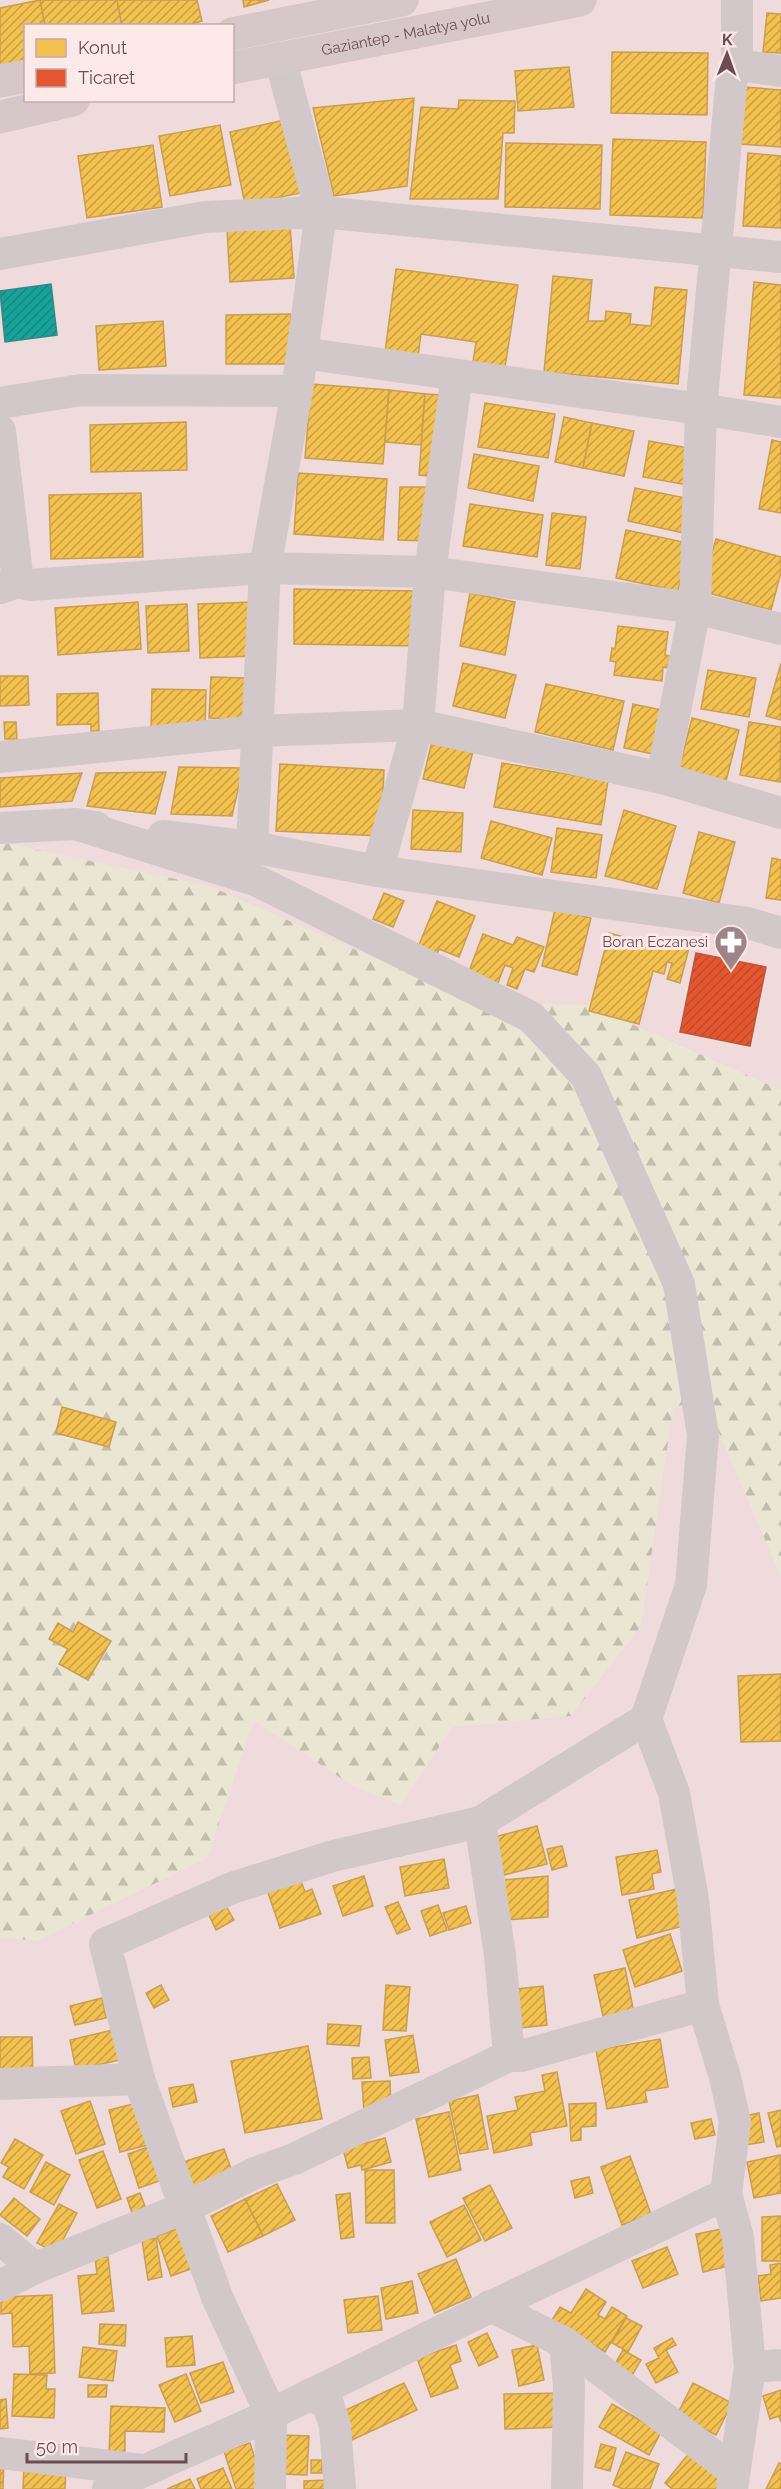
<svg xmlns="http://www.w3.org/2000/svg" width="781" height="2489" viewBox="0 0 781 2489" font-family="Raleway,sans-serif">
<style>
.residential{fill:#efdbdb;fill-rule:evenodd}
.forest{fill:url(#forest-firs)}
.homes{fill:url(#homes-hatch);stroke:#ca9e50;stroke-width:1.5}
.shops{fill:url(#shops-hatch);stroke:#c05439;stroke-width:1.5}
.public{fill:url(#public-hatch);stroke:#318983;stroke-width:1.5}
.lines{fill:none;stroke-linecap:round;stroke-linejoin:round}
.minor{stroke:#d2c8ca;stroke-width:32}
.highway{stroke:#d5c7ca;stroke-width:33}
.labels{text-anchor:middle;stroke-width:6;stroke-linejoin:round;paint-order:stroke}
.street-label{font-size:15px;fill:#6d4d53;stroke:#fce9e8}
.poi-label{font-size:15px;fill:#6d4d53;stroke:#fce9e8;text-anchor:end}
</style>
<defs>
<pattern id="forest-firs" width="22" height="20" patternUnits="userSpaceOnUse" patternTransform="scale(1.5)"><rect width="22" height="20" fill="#ebe6d4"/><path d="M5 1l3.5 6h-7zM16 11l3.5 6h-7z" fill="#c3bdaf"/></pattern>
<pattern id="homes-hatch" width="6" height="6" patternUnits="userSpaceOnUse" patternTransform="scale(1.5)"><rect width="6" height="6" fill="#f2c14e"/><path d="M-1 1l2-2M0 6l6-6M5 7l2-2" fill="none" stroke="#c89f43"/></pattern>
<pattern id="shops-hatch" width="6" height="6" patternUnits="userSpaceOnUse" patternTransform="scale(1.5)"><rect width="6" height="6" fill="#e4572e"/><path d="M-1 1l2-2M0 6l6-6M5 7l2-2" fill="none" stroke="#bd4a2a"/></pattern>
<pattern id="public-hatch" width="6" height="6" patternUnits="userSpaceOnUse" patternTransform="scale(1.5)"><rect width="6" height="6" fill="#17a398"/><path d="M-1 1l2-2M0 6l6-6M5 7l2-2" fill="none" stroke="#19877f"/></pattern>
</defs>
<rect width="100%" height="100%" fill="#f4e9e8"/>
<path class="residential" d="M0 0H781V2489H0ZM26 26H232V100H26Z"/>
<polygon class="forest" points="0,842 209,886 478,1003 588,1005 781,1090 781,1577 709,1409 673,1408 641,1626 571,1716 452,1727 401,1805 353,1786 254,1721 207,1858 37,1941 0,1937"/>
<g class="homes">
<polygon points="40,0 117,0 122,26 45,26"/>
<polygon points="40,0 45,26 26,26 26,60 0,66 0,8"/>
<polygon points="117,0 197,0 202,21 184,26 122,26"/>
<polygon points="243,0 269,0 244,7"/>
<polygon points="767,13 781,14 781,53 763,52"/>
<polygon points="612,52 708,53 707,115 611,113"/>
<polygon points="569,67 574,107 518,111 515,71"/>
<polygon points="745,87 781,90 781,147 740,144"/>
<polygon points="414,98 407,186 334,196 313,108"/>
<polygon points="459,100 515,101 514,133 503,133 498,199 410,199 421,107 458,109"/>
<polygon points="285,120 301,193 245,204 230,132"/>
<polygon points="220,125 231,185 170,196 159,136"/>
<polygon points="613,139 706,142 703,218 610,215"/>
<polygon points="506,143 602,145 600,209 505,207"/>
<polygon points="153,145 162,207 87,218 78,156"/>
<polygon points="748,153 781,156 781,228 743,226"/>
<polygon points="290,225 294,278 230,282 227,229"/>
<polygon points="396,269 518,285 505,367 473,362 476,342 421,334 418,356 385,352"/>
<polygon points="553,276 592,280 588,321 605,321 606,311 631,314 630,324 651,326 655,287 687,290 678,384 544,372"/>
<polygon points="754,282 781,285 781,398 744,395"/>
<polygon points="291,314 291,364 226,364 226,315"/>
<polygon points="163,321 166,366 99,370 96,326"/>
<polygon points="311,384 389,390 383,464 305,458"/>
<polygon points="389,390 425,394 421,445 385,442"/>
<polygon points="425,394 444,395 438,477 419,475"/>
<polygon points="485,403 555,414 548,458 478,447"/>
<polygon points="564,417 592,423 583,468 555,462"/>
<polygon points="186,422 187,470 91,472 90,425"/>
<polygon points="592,423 634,431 624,476 583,468"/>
<polygon points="772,440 781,442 781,513 759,509"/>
<polygon points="649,441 694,449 687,485 643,477"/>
<polygon points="474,454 539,466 533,501 468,488"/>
<polygon points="298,473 387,479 383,540 294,534"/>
<polygon points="400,487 428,487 427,541 398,540"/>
<polygon points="635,488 691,499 684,533 628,521"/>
<polygon points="141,493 143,557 51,559 49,495"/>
<polygon points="470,504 543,515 537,557 463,546"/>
<polygon points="552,513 586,517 580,569 546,565"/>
<polygon points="626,530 688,543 678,591 616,578"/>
<polygon points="716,539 781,557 781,572 771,610 701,591"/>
<polygon points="294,589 416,591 416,646 294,644"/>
<polygon points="470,593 515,602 505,655 460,646"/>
<polygon points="138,602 141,649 58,655 55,608"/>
<polygon points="253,602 255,656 200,658 198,604"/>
<polygon points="187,604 189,651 148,653 146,606"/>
<polygon points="618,626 668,632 665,655 670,656 668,668 663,667 662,681 614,675 616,662 610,661 612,648 615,649"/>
<polygon points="463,663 516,675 505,718 453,706"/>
<polygon points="781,663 781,720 766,716"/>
<polygon points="708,670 756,678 749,717 701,709"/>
<polygon points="0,676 28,676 29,705 0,706"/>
<polygon points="211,677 246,678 244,720 209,718"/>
<polygon points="546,684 624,701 613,750 535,732"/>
<polygon points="152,689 206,690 205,731 151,730"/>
<polygon points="98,693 99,731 91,731 91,724 57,725 57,694"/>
<polygon points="633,704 672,712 663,756 624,748"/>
<polygon points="692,718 739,730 726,781 679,769"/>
<polygon points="4,722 16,722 17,739 5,739"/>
<polygon points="749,722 781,727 780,782 740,775"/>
<polygon points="432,741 473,751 464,788 423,779"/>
<polygon points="502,763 608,781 601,825 494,807"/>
<polygon points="280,764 384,770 381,836 276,831"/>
<polygon points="179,767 243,768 232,816 171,814"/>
<polygon points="166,772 155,814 87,806 96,773"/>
<polygon points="82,773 72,801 0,807 0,778"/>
<polygon points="413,810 463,813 461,852 411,849"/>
<polygon points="624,810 676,826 657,889 605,876"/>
<polygon points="491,821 552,838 542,875 481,858"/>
<polygon points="557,828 602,835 596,878 551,872"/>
<polygon points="699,832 735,842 719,903 683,893"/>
<polygon points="772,858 781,860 781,900 766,898"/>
<polygon points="384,893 404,901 393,927 373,919"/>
<polygon points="437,901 475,916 459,957 439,949 435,959 416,952"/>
<polygon points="555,909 591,918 577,975 542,966"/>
<polygon points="609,933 658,946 661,937 690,944 680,983 667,979 672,963 667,962 664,974 653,971 639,1024 589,1011"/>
<polygon points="483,934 513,945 517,937 544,947 534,972 525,969 517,989 507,985 513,968 505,965 495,990 466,979"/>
<polygon points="62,1407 116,1422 109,1447 56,1433"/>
<polygon points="78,1622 111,1641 88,1680 59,1664 68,1649 49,1639 58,1623 73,1632"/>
<polygon points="781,1674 781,1741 741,1742 738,1676"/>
<polygon points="537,1826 547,1864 504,1875 494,1837"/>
<polygon points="562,1846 567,1866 552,1870 547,1849"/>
<polygon points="657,1850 661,1872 652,1874 654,1889 622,1895 616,1857"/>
<polygon points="444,1859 449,1888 405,1896 400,1867"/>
<polygon points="298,1873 305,1892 312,1889 321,1914 280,1928 265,1884"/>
<polygon points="364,1876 373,1906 343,1916 333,1886"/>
<polygon points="548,1876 548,1917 506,1920 502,1880"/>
<polygon points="677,1889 687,1925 637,1938 629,1900"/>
<polygon points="398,1902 410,1929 397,1934 385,1907"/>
<polygon points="438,1905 447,1930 430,1936 421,1911"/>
<polygon points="226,1906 234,1920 216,1930 209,1915"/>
<polygon points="466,1906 471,1923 449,1930 443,1913"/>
<polygon points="670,1934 682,1971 635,1987 623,1950"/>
<polygon points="625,1968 635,2018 605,2025 594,1975"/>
<polygon points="161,1985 169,2000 154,2008 146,1993"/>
<polygon points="386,1985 410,1987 406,2031 383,2030"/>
<polygon points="543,1986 547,2025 520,2028 516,1989"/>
<polygon points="102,1998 106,2018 75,2025 70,2006"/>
<polygon points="328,2024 361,2026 359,2046 327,2044"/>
<polygon points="117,2029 124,2059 76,2070 70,2040"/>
<polygon points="413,2035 419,2072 390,2076 385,2040"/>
<polygon points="0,2037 32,2037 33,2077 0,2077"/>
<polygon points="660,2039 668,2087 645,2091 647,2102 607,2109 596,2050"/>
<polygon points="308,2046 322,2119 245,2133 231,2061"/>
<polygon points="369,2057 371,2078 353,2079 352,2058"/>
<polygon points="557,2072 567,2126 530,2133 532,2145 494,2153 487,2116 518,2110 515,2097 545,2091 542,2075"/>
<polygon points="390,2081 391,2111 364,2112 362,2082"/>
<polygon points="193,2084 197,2102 173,2107 169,2088"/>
<polygon points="478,2095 488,2149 460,2154 449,2101"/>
<polygon points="90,2101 105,2144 76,2154 61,2111"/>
<polygon points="145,2101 156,2143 120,2152 109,2110"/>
<polygon points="596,2103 596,2126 581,2127 581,2140 571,2141 569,2104"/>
<polygon points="781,2110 781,2146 777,2147 768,2113"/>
<polygon points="449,2112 461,2170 429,2177 416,2119"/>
<polygon points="759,2113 764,2142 745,2145 740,2117"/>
<polygon points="711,2119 715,2135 695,2139 691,2123"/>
<polygon points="385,2138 391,2162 362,2170 361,2165 348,2168 343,2149"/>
<polygon points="15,2139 43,2155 24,2189 3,2177 9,2167 1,2163"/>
<polygon points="154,2145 165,2179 139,2188 128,2154"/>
<polygon points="224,2149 234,2177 193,2190 183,2162"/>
<polygon points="103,2151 121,2199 97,2208 79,2160"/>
<polygon points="780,2155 781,2193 754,2198 747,2162"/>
<polygon points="630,2156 651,2214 622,2225 601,2167"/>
<polygon points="46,2162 70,2175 54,2205 30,2192"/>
<polygon points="365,2170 394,2170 395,2223 366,2223"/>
<polygon points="589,2177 593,2193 575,2198 571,2181"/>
<polygon points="277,2184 295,2220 263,2236 245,2199"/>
<polygon points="490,2185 512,2228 485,2241 463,2198"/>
<polygon points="140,2193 148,2214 134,2219 127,2198"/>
<polygon points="350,2193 354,2237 341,2239 336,2195"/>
<polygon points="14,2198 40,2219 27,2236 0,2215"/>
<polygon points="245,2199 263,2236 228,2252 211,2216"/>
<polygon points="59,2204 77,2213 56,2253 37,2243"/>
<polygon points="464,2205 481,2240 447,2257 430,2222"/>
<polygon points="781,2216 781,2261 762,2261 762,2217"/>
<polygon points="188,2225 202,2265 171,2276 157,2236"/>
<polygon points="722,2229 729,2266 703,2272 696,2234"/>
<polygon points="156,2238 162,2277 148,2280 142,2240"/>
<polygon points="667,2247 678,2274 643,2288 632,2261"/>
<polygon points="108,2257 114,2311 82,2314 78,2276 97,2274 95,2258"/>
<polygon points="456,2259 471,2297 435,2313 418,2274"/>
<polygon points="781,2263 781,2298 761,2301 758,2276 771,2274 770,2265"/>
<polygon points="412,2281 418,2313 386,2319 381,2288"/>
<polygon points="586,2289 606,2302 598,2315 605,2319 612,2307 627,2316 605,2352 552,2320 560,2307 571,2313"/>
<polygon points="52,2295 55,2373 30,2374 29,2346 13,2347 12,2313 1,2314 1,2297"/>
<polygon points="378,2296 382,2330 348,2333 344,2300"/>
<polygon points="626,2318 642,2326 628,2352 612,2343"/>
<polygon points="100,2324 126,2325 125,2346 99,2344"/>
<polygon points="487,2333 498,2357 479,2366 468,2342"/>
<polygon points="192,2336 195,2365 167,2367 165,2338"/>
<polygon points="672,2338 676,2345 666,2350 678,2372 656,2383 646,2364 659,2358 654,2348"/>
<polygon points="456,2345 461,2361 450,2365 458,2388 431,2397 417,2358"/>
<polygon points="537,2345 544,2380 519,2386 512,2350"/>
<polygon points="83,2347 117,2351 113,2381 79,2377"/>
<polygon points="623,2350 641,2360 630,2379 612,2369"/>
<polygon points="223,2362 234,2392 201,2403 190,2373"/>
<polygon points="14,2374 47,2375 46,2389 55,2389 54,2418 12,2416"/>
<polygon points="186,2374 201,2411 175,2422 159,2385"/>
<polygon points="404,2383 417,2410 352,2440 339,2413"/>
<polygon points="693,2383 732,2403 716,2435 677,2415"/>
<polygon points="88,2385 107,2385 106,2397 88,2397"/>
<polygon points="781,2390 781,2422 779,2416 770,2419 763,2396"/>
<polygon points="562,2393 563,2427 505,2429 504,2394"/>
<polygon points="6,2399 8,2428 0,2429 0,2400"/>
<polygon points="612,2404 661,2432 649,2455 599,2427"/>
<polygon points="111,2406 165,2408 164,2432 125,2431 125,2455 109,2454"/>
<polygon points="282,2435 309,2436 307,2475 280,2474"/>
<polygon points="250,2443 265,2489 236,2489 224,2451"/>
<polygon points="601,2444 616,2448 610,2471 595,2467"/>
<polygon points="626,2452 659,2464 650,2489 623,2489 613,2485"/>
<polygon points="690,2452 725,2480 718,2489 672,2489 665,2483"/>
<polygon points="0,2457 4,2457 3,2489 0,2489"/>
<rect x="311" y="2460" width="11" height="13"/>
<polygon points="24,2463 66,2466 65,2489 23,2489"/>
<polygon points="779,2463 781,2464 781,2489 766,2489"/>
<polygon points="223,2468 232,2489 201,2489 197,2479"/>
<polygon points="190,2479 195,2489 167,2489"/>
<polygon points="326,2480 326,2489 304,2489 304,2481"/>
</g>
<polygon class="shops" points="696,953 766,967 750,1046 680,1032"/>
<polygon class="public" points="51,284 57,335 5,342 0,291"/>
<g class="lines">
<g class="minor">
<polyline points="737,65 781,71"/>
<polyline points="0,254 205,217 321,212 781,257"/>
<polyline points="302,353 701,409 781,422"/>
<polyline points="0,403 81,390 297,391"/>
<polyline points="0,431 18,582"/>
<polyline points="0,588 18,582 30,585 265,568 430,572 695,608 781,629"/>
<polyline points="0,757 257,731 418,725 662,778 781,813"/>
<polyline points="662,778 695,608 701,409 732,76 737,65 737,0"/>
<polyline points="75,824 255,880 531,1017 586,1076 679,1284 703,1435 691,1585 646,1719 674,1793 693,1899 703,2005 725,2077 735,2122 726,2194 738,2237 750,2367 732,2489"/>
<polyline points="0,828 75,824 96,827"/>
<polyline points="163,836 252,847 377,871 748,923 781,933"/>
<polyline points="252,847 265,568 297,391 321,212 280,58"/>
<polyline points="377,871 418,725 430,572 457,375"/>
<polyline points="480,1822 500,1955 509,2056"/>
<polyline points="0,2084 139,2079"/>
<polyline points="0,2239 35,2268"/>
<polyline points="0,2286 35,2268 184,2208 255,2173 294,2159 509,2056 521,2056 703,2005"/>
<polyline points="490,2306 565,2343 734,2471"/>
<polyline points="565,2343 569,2386 567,2489"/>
<polyline points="750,2367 781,2365"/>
<polyline points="311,2394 328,2404 335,2426 340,2489"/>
<polyline points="0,2453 142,2470"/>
<path d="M108 2489C161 2460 218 2440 273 2413 424 2339 574 2266 726 2194"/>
<polyline points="270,2489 271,2414 217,2297 139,2079 105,1944 232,1888 333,1856 480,1822 646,1719"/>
</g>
<g class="highway">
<polyline points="232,34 402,0"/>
<path id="s1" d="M232 68 580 0"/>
<polyline points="0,81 26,76"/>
<polyline points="0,117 73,100"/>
</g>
</g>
<defs>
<symbol id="pharmacy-pin" viewBox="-11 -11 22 30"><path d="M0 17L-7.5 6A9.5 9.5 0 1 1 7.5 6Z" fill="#9c8487" stroke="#fce9e8"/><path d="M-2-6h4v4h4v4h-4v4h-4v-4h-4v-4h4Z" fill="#fff"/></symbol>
</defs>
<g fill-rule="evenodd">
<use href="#pharmacy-pin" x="712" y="923" width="38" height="52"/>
</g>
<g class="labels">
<g class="street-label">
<text dy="5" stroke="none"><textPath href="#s1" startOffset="177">Gaziantep - Malatya yolu</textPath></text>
</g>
<g class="poi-label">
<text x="708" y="947">Boran Eczanesi</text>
</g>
</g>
<rect x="24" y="24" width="210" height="78" fill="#fce9e8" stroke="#c3abac" stroke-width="1.5"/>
<rect x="36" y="39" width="30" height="18" fill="#f2c14e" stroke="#c3abac" stroke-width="1.5"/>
<text x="78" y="54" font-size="18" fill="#6d4d53">Konut</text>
<rect x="36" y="69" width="30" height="18" fill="#e4572e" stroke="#c3abac" stroke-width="1.5"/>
<text x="78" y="84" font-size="18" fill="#6d4d53">Ticaret</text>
<g transform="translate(727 54) rotate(1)" stroke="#fce9e8" stroke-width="4.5" paint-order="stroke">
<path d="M0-4.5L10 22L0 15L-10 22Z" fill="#6d4d53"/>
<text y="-9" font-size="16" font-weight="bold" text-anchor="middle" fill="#6d4d53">K</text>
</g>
<path d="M27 2453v9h159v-9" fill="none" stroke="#6d4d53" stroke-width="3"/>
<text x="36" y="2453" font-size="18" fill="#6d4d53" stroke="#fce9e8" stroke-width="4.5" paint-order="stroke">50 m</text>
</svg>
